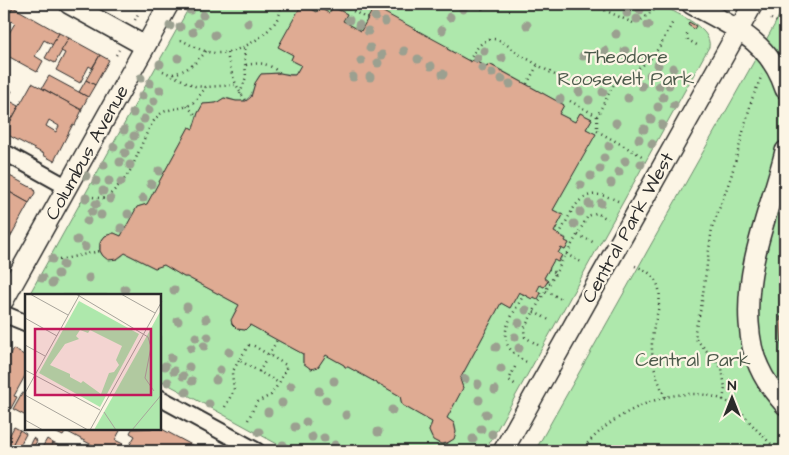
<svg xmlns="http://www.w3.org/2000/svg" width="789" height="455" viewBox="0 0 789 455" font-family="'Architects Daughter',sans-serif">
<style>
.green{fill:#aee8ac;stroke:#6c8a6c;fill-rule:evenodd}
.building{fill:#dfab93;stroke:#2b2b2b;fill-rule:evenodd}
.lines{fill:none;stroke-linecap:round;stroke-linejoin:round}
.minor-casing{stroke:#2b2b2b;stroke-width:19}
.major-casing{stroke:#2b2b2b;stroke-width:22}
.path{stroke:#2b2b2b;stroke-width:2.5;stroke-dasharray:1 4;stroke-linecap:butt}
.minor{stroke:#fcf5e5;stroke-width:15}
.major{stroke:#fcf5e5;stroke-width:19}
.tree{fill:#9ba090}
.labels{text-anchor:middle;stroke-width:4.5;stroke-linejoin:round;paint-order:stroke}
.park-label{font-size:19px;fill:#4c5a4b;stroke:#fcf5e5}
.street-label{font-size:19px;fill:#2b2b2b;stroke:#fcf5e5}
.inset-road{fill:none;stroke:#a8a49b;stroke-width:1}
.view{fill:#c2185b;fill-opacity:0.15;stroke:#c2185b;stroke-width:2.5}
.inset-edge{fill:none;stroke:#2b2b2b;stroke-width:2.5}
</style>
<rect width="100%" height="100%" fill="#fcf5e5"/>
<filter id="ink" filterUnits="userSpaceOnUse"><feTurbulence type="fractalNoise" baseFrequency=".02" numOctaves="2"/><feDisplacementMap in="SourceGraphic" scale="10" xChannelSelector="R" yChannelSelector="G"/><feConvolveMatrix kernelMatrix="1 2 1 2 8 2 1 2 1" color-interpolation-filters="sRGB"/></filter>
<g filter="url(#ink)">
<g class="green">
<path d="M191 4H659C673 12 713 27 709 47L485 451H290L160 380V295H29ZM302 4 317 11 319 8 329 13 333 7 347 14 343 21 361 31 374 8 471 62 473 60 487 67 490 64 564 105 559 114 575 122 580 113 592 119 586 129 595 134 553 210 563 215 554 232 566 238 565 241 569 243 565 250 561 248 558 253 562 256 559 262 554 260 544 278 548 281 544 287 540 285 532 299 519 292 510 308 501 303 460 379 463 388 447 418 454 423C463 444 435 453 429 431L432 422 402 405 400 396 381 385H378L377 383 348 367H345L344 365 326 355 318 367 311 369 303 363V354L250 325 245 330 237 329C228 321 234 314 239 305L187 277H184L164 265 155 268 125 253C111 270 89 251 105 236L114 233 121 236 137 207 147 204 189 127 193 129 198 113 203 104 216 103 224 98C229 98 232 100 236 101 255 104 251 84 261 74L280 73 295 75 301 65 291 60 293 55Z"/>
<polygon points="785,4 785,451 535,451 775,24"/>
</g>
<g class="building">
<polygon points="4,4 13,7 6,19 4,17"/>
<polygon points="128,4 140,4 137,9"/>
<polygon points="302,4 317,12 319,8 329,13 333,7 347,14 343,21 361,31 374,7 448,47 447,49 471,62 472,60 487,67 489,64 564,105 559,114 575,122 580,113 592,119 586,129 596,134 553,210 563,215 554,232 566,239 565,241 569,243 565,250 561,248 558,253 562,255 558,262 554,260 544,278 548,281 544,287 540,285 537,291 541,293 538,299 533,297 532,299 519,292 510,308 501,303 460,379 463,388 447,418 454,423 456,432 454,439 447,443 441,444 433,440 429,431 432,422 402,405 400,396 381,385 378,385 377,383 348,367 345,367 344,365 326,355 318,367 311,369 303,363 303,354 277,340 250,325 245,330 237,329 232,324 231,320 239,305 187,277 184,277 164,265 155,268 125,253 117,259 108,260 103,256 100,251 100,243 105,236 114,233 121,236 137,207 147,204 189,127 193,129 198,113 203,104 216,103 224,98 236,101 246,101 251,97 255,83 261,74 280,73 290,75 295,75 297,72 301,65 291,60 293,55 278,47"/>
<polygon points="13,7 59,33 53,45 44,40 35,56 43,61 37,72 4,54 4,39 5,40 15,23 6,19"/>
<polygon points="689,22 696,26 694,29 688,25"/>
<polygon points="59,33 69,38 55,63 45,58"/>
<polygon points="69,38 100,55 92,68 89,66 80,83 56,70 65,53 61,51"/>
<polygon points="100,55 109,60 95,85 86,80"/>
<polygon points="49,76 88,97 81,110 42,88"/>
<polygon points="86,80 95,85 88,97 79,92"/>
<path d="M32 83 82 110 75 125 73 124 54 161 43 155 44 154 4 133ZM49 120 59 126 56 132 46 126Z"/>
<polygon points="7,88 12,91 7,100 10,101 4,113 4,94"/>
<polygon points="10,101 19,106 5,131 4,130 4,113"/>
<polygon points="4,173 34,189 35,193 29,203 4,189"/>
<polygon points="4,189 29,203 8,241 4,239"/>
<polygon points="780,317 785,317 785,373 783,373"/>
<polygon points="13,349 26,356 26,374 14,396 17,397 10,410 4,407 4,366"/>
<polygon points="22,393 26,395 26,416 13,409"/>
<polygon points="14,427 20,430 9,451 4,451 4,438 7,440"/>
<polygon points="160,428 203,451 126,451 135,436 130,433 132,429"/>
<polygon points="49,429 67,429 63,436"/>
<polygon points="67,429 121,429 115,440 123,444 119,451 103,451 66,431"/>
<polygon points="20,430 26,434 19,447 23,449 22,451 9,451"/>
<polygon points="33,438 37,441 33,448 35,451 22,451 25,446 29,446"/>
<polygon points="47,439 53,443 49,451 40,451"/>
<polygon points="53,443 61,447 58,451 49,451"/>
</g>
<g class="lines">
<defs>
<g id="minor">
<polyline points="4,152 67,187"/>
<polyline points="4,314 26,323"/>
<polyline points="160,398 257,451"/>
</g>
<g id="major">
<polyline points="69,4 145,46"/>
<path d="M691 4C733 27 769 40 785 89"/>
<path d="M785 151C771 208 745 263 749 323 750 338 752 353 759 367 765 381 775 394 785 405"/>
<polyline points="4,300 169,4"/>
<polyline points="503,451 753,4"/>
</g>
</defs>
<use href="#minor" class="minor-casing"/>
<use href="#major" class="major-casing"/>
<g class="path">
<polyline points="340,4 368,19"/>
<polyline points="481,4 483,12"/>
<polyline points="591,4 633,23 641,20 654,10"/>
<polyline points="771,19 785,26"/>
<polyline points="135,20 138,14"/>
<polyline points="687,34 688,40 697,45"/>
<path d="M181 40C193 46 206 54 220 53 242 53 283 28 281 4"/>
<path d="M227 53C230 71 235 86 246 101"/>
<polyline points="116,55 119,50"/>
<path d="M469 61C475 51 480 40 493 39 503 39 513 51 522 56 538 64 553 76 570 81 599 90 629 79 651 58 660 48 666 34 673 22"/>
<path d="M246 65C263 62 267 63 280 73"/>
<polyline points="163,71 195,86 206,87 235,85"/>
<path d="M173 74C188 70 197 63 206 51"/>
<polyline points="527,84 538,64"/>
<polyline points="240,94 246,77 244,47"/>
<polyline points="570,101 597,116 615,82"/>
<polyline points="187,106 197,116"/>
<polyline points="597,116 597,131 642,156"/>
<path d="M93 197 106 199C115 189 125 180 131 169 139 154 146 128 158 116 166 108 176 110 187 106 196 103 200 94 206 87"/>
<path d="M559 235C575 206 580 183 618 201"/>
<polyline points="578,235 595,243"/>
<polyline points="566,254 583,263"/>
<polyline points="59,260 100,251"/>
<path d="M635 266C640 268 646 270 649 273 671 291 652 320 652 342 651 362 657 379 665 397"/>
<polyline points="549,269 556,273"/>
<polyline points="546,291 563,300"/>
<path d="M524 294C508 324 490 342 528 363"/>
<polyline points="534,312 551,321"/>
<polygon points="249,345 254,346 286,365 286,369 279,383 239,360"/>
<polyline points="538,345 525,337 524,330 525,327 588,216 596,213 608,219"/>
<polyline points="269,355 277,340"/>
<polyline points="515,367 509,380 516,385"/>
<polyline points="259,372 266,360"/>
<polyline points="723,400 725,388 722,368 696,339 695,331 701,308 712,228 731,177 752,99 762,75"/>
<polyline points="225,407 234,390 232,373 239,360"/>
<polyline points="248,420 257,402 271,395 279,383"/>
<polyline points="447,443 449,451"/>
<path d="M581 451C612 411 685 375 733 405 742 411 749 422 757 430 764 437 771 444 778 451"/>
</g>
<use href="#minor" class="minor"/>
<use href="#major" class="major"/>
</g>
<g class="tree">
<circle cx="463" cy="9" r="4.5"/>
<circle cx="190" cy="10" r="4.5"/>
<circle cx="640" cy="10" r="4.5"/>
<circle cx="627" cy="13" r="4.5"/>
<circle cx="203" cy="15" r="4.5"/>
<circle cx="375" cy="17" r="4.5"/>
<circle cx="450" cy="17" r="4.5"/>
<circle cx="637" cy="19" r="4.5"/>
<circle cx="349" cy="20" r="4.5"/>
<circle cx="385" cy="22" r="4.5"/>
<circle cx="198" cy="23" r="4.5"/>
<circle cx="248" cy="23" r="4.5"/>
<circle cx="359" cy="25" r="4.5"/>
<circle cx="527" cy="25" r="4.5"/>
<circle cx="648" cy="25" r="4.5"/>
<circle cx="170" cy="26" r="4.5"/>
<circle cx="180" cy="27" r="4.5"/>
<circle cx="442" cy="30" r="4.5"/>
<circle cx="368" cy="31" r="4.5"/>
<circle cx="193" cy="32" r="4.5"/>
<circle cx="616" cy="34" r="4.5"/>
<circle cx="215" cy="35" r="4.5"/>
<circle cx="370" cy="48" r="4.5"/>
<circle cx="404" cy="51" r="4.5"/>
<circle cx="484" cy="51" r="4.5"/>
<circle cx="605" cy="51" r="4.5"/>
<circle cx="625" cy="51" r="4.5"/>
<circle cx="382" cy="55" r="4.5"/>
<circle cx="583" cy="56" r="4.5"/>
<circle cx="178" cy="58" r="4.5"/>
<circle cx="477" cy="58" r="4.5"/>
<circle cx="502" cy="58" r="4.5"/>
<circle cx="418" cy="59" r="4.5"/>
<circle cx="361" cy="61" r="4.5"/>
<circle cx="378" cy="63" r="4.5"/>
<circle cx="160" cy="64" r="4.5"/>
<circle cx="658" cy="65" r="4.5"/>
<circle cx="431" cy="66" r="4.5"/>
<circle cx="482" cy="68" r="4.5"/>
<circle cx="673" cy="68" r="4.5"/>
<circle cx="492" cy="73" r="4.5"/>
<circle cx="443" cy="74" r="4.5"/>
<circle cx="650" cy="75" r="4.5"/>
<circle cx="353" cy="77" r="4.5"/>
<circle cx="370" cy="77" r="4.5"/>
<circle cx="141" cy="78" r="4.5"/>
<circle cx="502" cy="79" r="4.5"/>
<circle cx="150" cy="83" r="4.5"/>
<circle cx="510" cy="84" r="4.5"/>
<circle cx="669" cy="85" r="4.5"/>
<circle cx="642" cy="86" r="4.5"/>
<circle cx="659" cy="86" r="4.5"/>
<circle cx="160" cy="90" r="4.5"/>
<circle cx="579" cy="92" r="4.5"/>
<circle cx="603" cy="92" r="4.5"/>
<circle cx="142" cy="96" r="4.5"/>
<circle cx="663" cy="97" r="4.5"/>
<circle cx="628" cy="98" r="4.5"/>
<circle cx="560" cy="99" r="4.5"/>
<circle cx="589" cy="100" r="4.5"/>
<circle cx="154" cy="101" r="4.5"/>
<circle cx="674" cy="105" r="4.5"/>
<circle cx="658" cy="107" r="4.5"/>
<circle cx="149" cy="110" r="4.5"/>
<circle cx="133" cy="113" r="4.5"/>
<circle cx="144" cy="119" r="4.5"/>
<circle cx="651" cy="119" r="4.5"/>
<circle cx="616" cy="123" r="4.5"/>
<circle cx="662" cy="125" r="4.5"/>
<circle cx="139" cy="128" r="4.5"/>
<circle cx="644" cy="129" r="4.5"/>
<circle cx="124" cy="130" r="4.5"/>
<circle cx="134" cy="136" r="4.5"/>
<circle cx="639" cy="139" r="4.5"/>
<circle cx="652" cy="144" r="4.5"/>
<circle cx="130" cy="145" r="4.5"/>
<circle cx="609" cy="146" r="4.5"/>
<circle cx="114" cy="147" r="4.5"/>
<circle cx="125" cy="153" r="4.5"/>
<circle cx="604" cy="158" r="4.5"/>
<circle cx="625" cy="161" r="4.5"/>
<circle cx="120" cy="162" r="4.5"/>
<circle cx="641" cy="164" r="4.5"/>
<circle cx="104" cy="165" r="4.5"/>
<circle cx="130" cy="165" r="4.5"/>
<circle cx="600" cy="169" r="4.5"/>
<circle cx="159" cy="171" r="4.5"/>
<circle cx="619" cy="172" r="4.5"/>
<circle cx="86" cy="176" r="4.5"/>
<circle cx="591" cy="176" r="4.5"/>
<circle cx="96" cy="181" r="4.5"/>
<circle cx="109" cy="181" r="4.5"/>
<circle cx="121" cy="182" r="4.5"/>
<circle cx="611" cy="183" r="4.5"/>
<circle cx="151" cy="184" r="4.5"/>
<circle cx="581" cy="185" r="4.5"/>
<circle cx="103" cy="191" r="4.5"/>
<circle cx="86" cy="198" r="4.5"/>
<circle cx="143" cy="198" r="4.5"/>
<circle cx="110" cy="199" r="4.5"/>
<circle cx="601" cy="203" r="4.5"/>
<circle cx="96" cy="204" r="4.5"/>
<circle cx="589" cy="204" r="4.5"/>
<circle cx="92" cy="212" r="4.5"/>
<circle cx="580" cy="212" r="4.5"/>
<circle cx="128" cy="214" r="4.5"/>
<circle cx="101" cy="215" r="4.5"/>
<circle cx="87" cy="221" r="4.5"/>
<circle cx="574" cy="224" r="4.5"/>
<circle cx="121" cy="228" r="4.5"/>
<circle cx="77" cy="240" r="4.5"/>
<circle cx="85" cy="247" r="4.5"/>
<circle cx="52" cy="259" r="4.5"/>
<circle cx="63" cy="265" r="4.5"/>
<circle cx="58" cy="274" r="4.5"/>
<circle cx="42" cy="278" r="4.5"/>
<circle cx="89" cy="278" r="4.5"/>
<circle cx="52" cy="283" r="4.5"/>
<circle cx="125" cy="289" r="4.5"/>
<circle cx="174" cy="290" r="4.5"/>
<circle cx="187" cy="307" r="4.5"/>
<circle cx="526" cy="310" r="4.5"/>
<circle cx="206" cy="319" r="4.5"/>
<circle cx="178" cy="321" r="4.5"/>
<circle cx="519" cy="323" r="4.5"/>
<circle cx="196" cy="337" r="4.5"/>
<circle cx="208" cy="337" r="4.5"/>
<circle cx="515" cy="337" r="4.5"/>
<circle cx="204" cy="346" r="4.5"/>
<circle cx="496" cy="347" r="4.5"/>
<circle cx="191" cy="348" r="4.5"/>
<circle cx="519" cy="348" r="4.5"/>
<circle cx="229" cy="352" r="4.5"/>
<circle cx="171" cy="358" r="4.5"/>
<circle cx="165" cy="366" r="4.5"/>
<circle cx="189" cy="367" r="4.5"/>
<circle cx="501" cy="369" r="4.5"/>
<circle cx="220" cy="370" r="4.5"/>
<circle cx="174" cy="371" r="4.5"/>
<circle cx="183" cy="376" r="4.5"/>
<circle cx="465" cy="379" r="4.5"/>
<circle cx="216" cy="380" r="4.5"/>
<circle cx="192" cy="381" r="4.5"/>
<circle cx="334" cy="381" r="4.5"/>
<circle cx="168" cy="382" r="4.5"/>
<circle cx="478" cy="384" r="4.5"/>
<circle cx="291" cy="386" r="4.5"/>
<circle cx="495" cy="390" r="4.5"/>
<circle cx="319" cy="391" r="4.5"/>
<circle cx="186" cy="392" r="4.5"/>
<circle cx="326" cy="400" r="4.5"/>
<circle cx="479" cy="400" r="4.5"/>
<circle cx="282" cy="403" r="4.5"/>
<circle cx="209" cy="404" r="4.5"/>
<circle cx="392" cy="410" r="4.5"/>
<circle cx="268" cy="412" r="4.5"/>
<circle cx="486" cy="414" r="4.5"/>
<circle cx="346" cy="415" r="4.5"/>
<circle cx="306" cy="422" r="4.5"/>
<circle cx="295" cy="427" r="4.5"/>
<circle cx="481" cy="429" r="4.5"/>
<circle cx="259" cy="432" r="4.5"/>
<circle cx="378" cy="432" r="4.5"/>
<circle cx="492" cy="434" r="4.5"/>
<circle cx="312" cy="437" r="4.5"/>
<circle cx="324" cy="438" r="4.5"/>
<circle cx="473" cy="439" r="4.5"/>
<circle cx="283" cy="445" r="4.5"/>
<circle cx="335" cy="445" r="4.5"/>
</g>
</g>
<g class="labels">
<g class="park-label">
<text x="626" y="63">Theodore<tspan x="626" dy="22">Roosevelt Park</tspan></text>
<text x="693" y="366">Central Park</text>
</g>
<g class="street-label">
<text transform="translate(86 152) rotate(-61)" y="7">Columbus Avenue</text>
<text transform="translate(627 227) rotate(-61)" y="7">Central Park West</text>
</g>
</g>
<g transform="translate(25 294)">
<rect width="136" height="136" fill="#fcf5e5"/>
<path d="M54 7 114 40 75 113 14 79ZM55 36 63 39 65 36 97 52 91 66 94 71 89 78 84 79 76 100 58 87 56 89 45 83V80L25 71 40 50 54 45 51 42ZM136 16V136H69L124 38Z" fill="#aee8ac" fill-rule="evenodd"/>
<path class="inset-road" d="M5 0 43 21M51 0 123 43 126 53 120 84 129 97M96 0 130 19M0 24 32 42M0 51 20 62M0 76 75 116M0 99 55 0M0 101 63 136M79 118 91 136M0 126 18 136M65 136 137 7M107 136 137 100"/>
<path class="view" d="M10 35H126V101H10Z"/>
<rect width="136" height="136" class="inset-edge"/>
</g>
<rect width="789" height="455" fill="none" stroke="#fcf5e5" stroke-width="20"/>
<rect x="10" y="10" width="769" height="435" fill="none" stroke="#2b2b2b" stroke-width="2" filter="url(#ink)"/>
<g transform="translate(732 398)" stroke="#fcf5e5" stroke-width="4" paint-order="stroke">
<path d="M0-4L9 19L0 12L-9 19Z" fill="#2b2b2b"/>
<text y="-8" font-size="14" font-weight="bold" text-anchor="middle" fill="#2b2b2b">N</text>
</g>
</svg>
